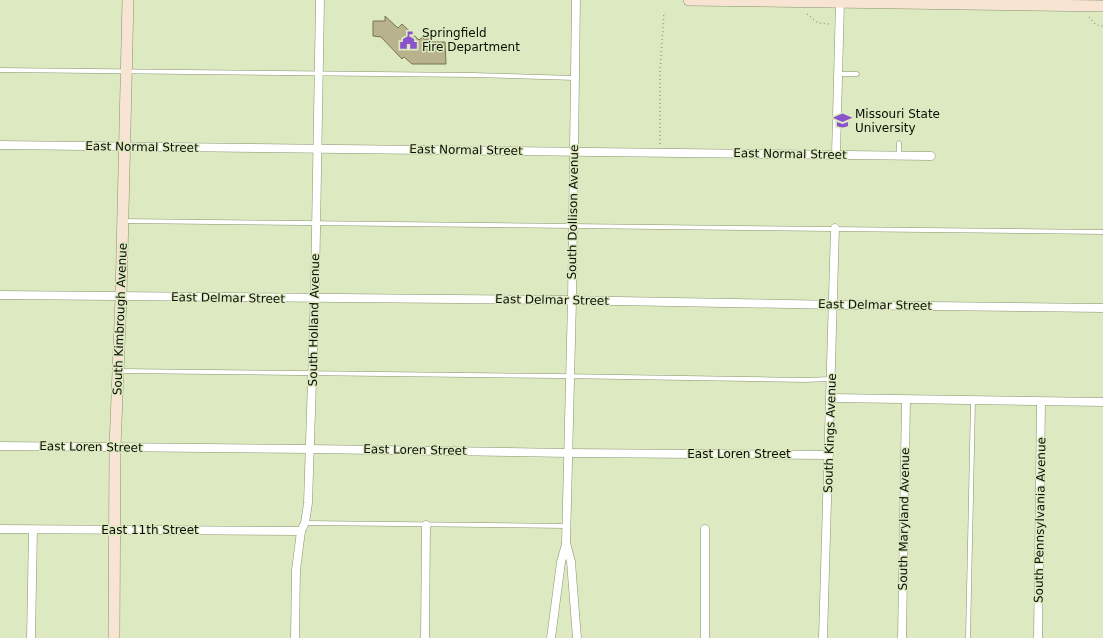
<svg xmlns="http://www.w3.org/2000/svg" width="1103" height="638" viewBox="0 0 1103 638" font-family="'DejaVu Sans',sans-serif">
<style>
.building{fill:#b8b38c;stroke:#797550}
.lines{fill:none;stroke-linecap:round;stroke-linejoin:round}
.service-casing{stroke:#88946f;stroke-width:5}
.minor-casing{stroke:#88946f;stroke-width:9}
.secondary-casing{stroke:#88946f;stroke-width:12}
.path{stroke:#98a384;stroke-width:1.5;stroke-dasharray:1 3;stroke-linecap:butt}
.service{stroke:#fff;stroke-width:4}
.minor{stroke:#fff;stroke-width:8}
.secondary{stroke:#f8e4d2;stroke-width:11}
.labels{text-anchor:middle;stroke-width:3;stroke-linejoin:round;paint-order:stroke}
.poi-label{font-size:12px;fill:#0a0e03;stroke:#dce9c1;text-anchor:start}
.street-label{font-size:12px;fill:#0a0e03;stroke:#dce9c1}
</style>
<rect width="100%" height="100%" fill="#dce9c1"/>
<polygon class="building" points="385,16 398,28 402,24 419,40 422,37 424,39 432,39 432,42 445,42 446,64 412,64 404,57 402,59 381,37 373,36 373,21 385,21"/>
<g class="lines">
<defs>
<g id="service">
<polyline points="0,70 473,75 575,78"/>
<polyline points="838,74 857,74"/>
<polyline points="899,143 899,155"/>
<polyline points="123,221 1103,232"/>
<polyline points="120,371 559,376 804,380 831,379"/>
<polyline points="305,523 566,526"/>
<polyline points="968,638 973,401"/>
</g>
<g id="minor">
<polyline points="576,0 572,300 566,543 571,562 577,638"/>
<polyline points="0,145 931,156"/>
<polyline points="836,154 840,2"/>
<polyline points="0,295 561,300 841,305 1103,308"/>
<polyline points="831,398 1103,402"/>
<polyline points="0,446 310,449 568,453 829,455"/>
<polyline points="0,529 301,531"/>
<polyline points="31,638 33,530"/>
<polyline points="295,638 296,570 301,531 305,523 308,503 315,289 320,0"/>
<polyline points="425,638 426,525"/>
<polyline points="551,638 561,562 566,544"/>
<polyline points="705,638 705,529"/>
<polyline points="823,638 835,228"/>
<polyline points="902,638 906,400"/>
<polyline points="1038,638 1041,402"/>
</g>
<g id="secondary">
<polyline points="689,0 1103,6"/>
<polyline points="114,638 115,447 121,297 128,0"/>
</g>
</defs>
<use href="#service" class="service-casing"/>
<use href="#minor" class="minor-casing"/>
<use href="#secondary" class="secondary-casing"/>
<g class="path">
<polyline points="807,14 818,23 830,24"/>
<polyline points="1089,17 1096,25 1103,26"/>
<polyline points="660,144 660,72 664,12"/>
</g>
<use href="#service" class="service"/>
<use href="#minor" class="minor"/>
<use href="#secondary" class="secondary"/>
</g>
<defs>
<symbol id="civic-bare" viewBox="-9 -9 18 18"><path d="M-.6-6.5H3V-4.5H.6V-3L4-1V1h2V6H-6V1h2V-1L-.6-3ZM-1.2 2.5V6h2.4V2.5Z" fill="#8b53cb" stroke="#dce9c1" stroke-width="2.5" paint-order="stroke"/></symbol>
<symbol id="university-bare" viewBox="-9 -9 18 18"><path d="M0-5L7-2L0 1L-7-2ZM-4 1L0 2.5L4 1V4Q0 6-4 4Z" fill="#8b53cb" stroke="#dce9c1" stroke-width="2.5" paint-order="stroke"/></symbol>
</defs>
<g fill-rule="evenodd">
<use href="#civic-bare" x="396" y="28" width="25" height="25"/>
<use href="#university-bare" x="830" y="108" width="25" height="25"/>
</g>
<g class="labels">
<g class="poi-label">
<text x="422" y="37">Springfield<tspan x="422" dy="14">Fire Department</tspan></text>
<text x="855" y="118">Missouri State<tspan x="855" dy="14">University</tspan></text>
</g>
<g class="street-label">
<text transform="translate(142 147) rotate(1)" y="4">East Normal Street</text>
<text transform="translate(466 150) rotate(1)" y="4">East Normal Street</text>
<text transform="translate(790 154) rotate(1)" y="4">East Normal Street</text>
<text transform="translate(573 212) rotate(-89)" y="4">South Dollison Avenue</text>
<text transform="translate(228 298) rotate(1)" y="4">East Delmar Street</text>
<text transform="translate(552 300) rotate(1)" y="4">East Delmar Street</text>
<text transform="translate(875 305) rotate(1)" y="4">East Delmar Street</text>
<text transform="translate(120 319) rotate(-88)" y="4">South Kimbrough Avenue</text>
<text transform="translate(314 320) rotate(-89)" y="4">South Holland Avenue</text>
<text transform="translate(830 433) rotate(-88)" y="4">South Kings Avenue</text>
<text transform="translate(91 447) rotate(1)" y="4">East Loren Street</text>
<text transform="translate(415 450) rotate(1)" y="4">East Loren Street</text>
<text x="739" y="458">East Loren Street</text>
<text transform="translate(904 519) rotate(-89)" y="4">South Maryland Avenue</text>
<text transform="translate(1040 520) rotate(-89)" y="4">South Pennsylvania Avenue</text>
<text x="150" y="534">East 11th Street</text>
</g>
</g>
</svg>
